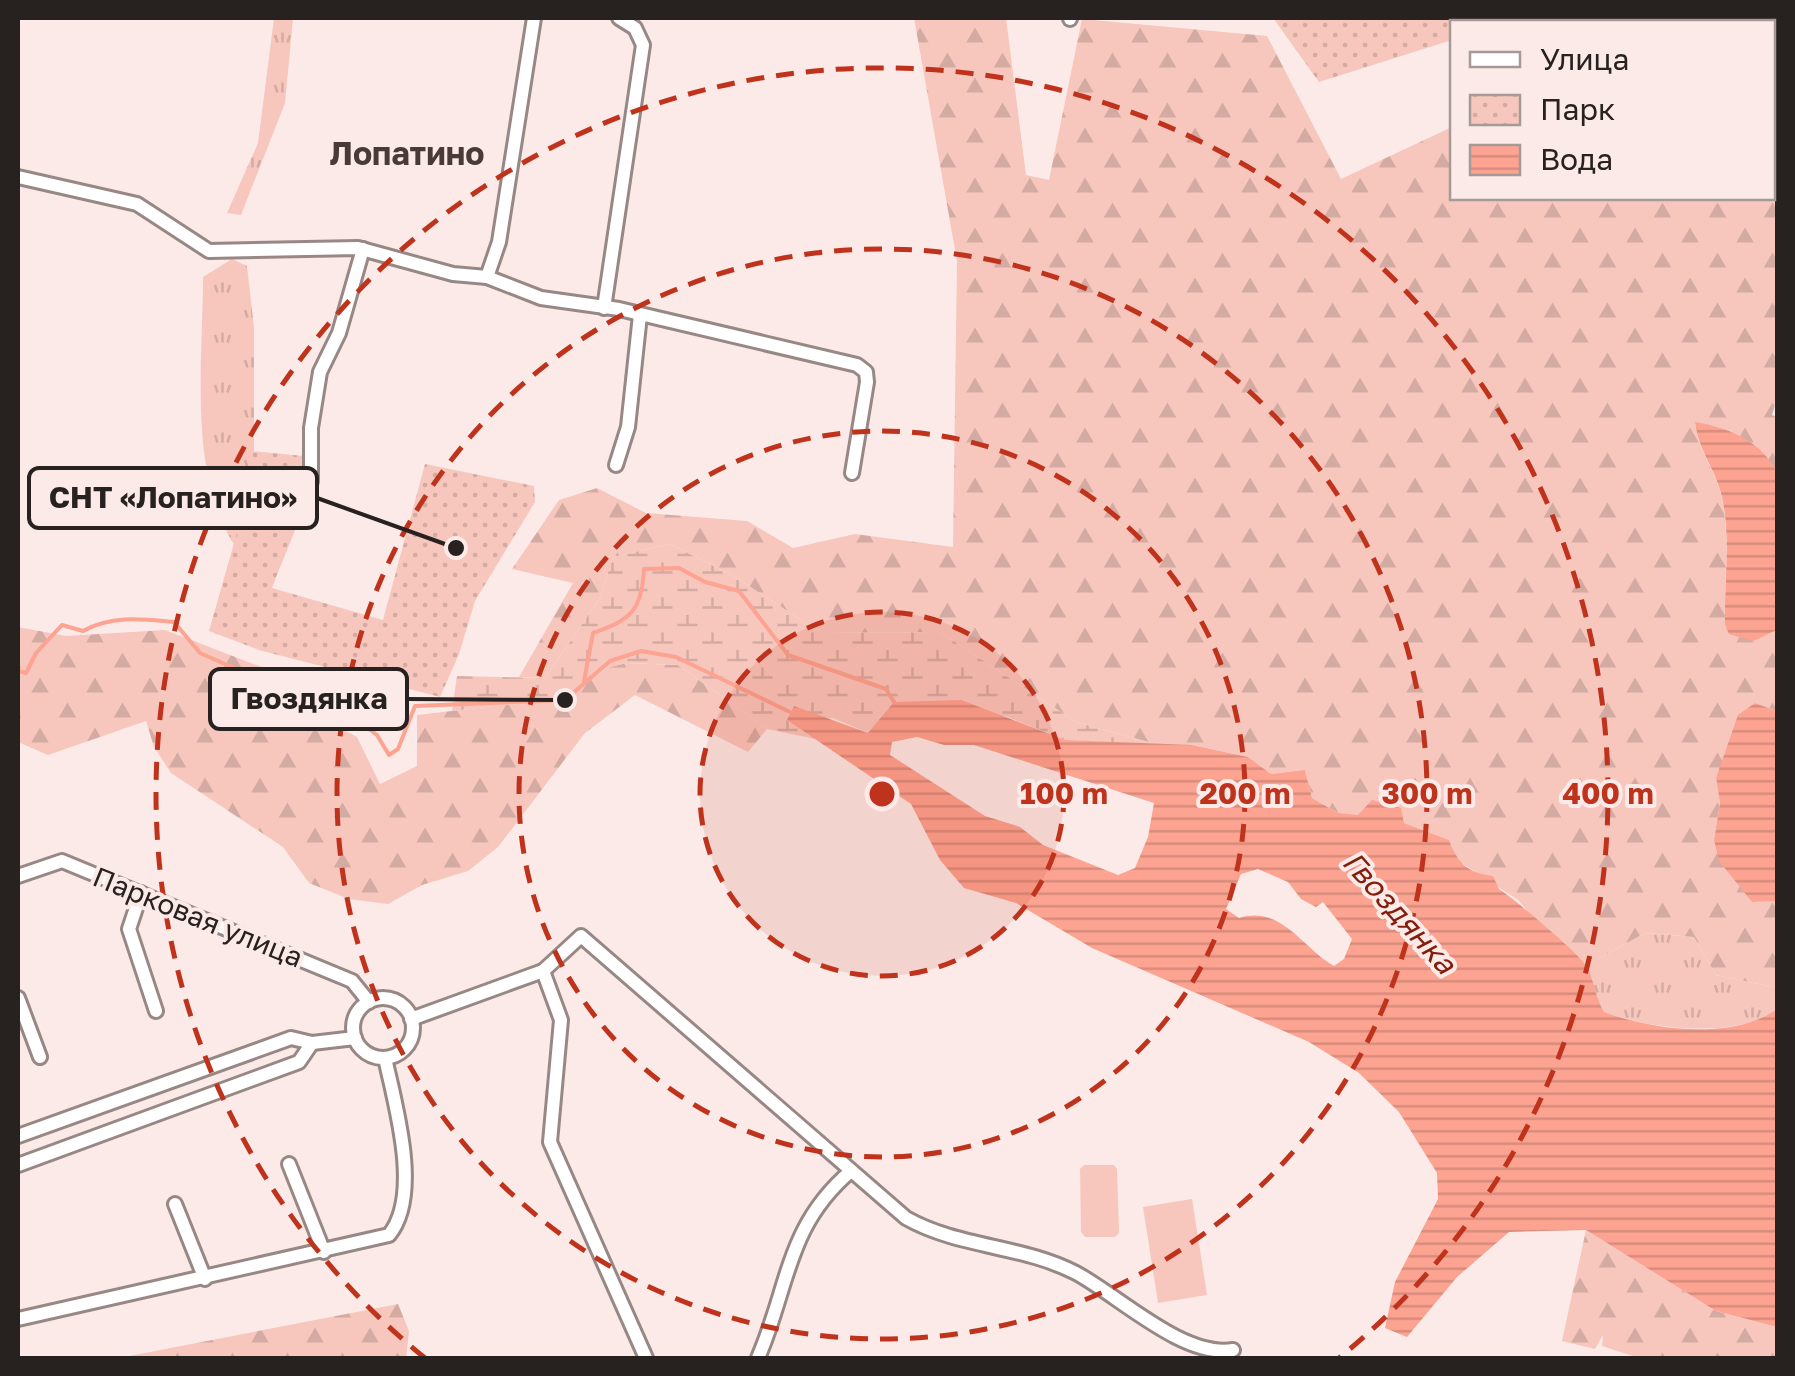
<svg xmlns="http://www.w3.org/2000/svg" width="1795" height="1376" viewBox="0 0 1795 1376" font-family="'Golos Text',sans-serif">
<style>
.grass{fill:url(#grass-tufts)}
.forest{fill:url(#forest-firs)}
.wetland{fill:url(#wetland-marsh)}
.park{fill:url(#park-dots)}
.pitch{fill:#f7c7bd}
.water{fill:url(#water-rules);fill-rule:evenodd}
.lines{fill:none;stroke-linecap:round;stroke-linejoin:round}
.stream{stroke:#fca391;stroke-width:4}
.street-casing{stroke:#978885;stroke-width:18}
.street{stroke:#fff;stroke-width:12}
.ring{fill:none;stroke:#bf331c;stroke-width:5;stroke-dasharray:18 12}
.labels{text-anchor:middle;stroke-width:8;stroke-linejoin:round;paint-order:stroke}
.street-label{font-size:28px;fill:#272120;stroke:#fbeae7}
.water-label{font-size:30px;font-style:italic;fill:#831d0b;stroke:#fbeae7}
.quarter-label{font-size:32px;font-weight:bold;fill:#473a37;stroke:#fbeae7}
.centre{fill:#bf331c;stroke:#fbeae7;stroke-width:5}
.ring-label{font-size:30px;text-anchor:middle;font-weight:bold;fill:#bf331c;stroke:#fbeae7;stroke-width:8;stroke-linejoin:round;paint-order:stroke}
.leader{fill:none;stroke:#272120;stroke-width:4}
.callout-dot{fill:#272120;stroke:#fbeae7;stroke-width:4}
.callout{fill:#fbeae7;stroke:#272120;stroke-width:4}
.callout-label{font-size:30px;text-anchor:middle;font-weight:bold;fill:#272120}
</style>
<defs>
<pattern id="grass-tufts" width="24" height="20" patternUnits="userSpaceOnUse" patternTransform="scale(2.5)"><rect width="24" height="20" fill="#f7c7bd"/><path d="M3 7l-1-3M5 7V3M7 7l1-3M15 17l-1-3M17 17v-4M19 17l1-3" fill="none" stroke="#d4aba2"/></pattern>
<pattern id="forest-firs" width="22" height="20" patternUnits="userSpaceOnUse" patternTransform="scale(2.5)"><rect width="22" height="20" fill="#f7c7bd"/><path d="M5 1l3.5 6h-7zM16 11l3.5 6h-7z" fill="#d4aba2"/></pattern>
<pattern id="wetland-marsh" width="20" height="14" patternUnits="userSpaceOnUse" patternTransform="scale(2.5)"><rect width="20" height="14" fill="#f7c7bd"/><path d="M1 5h8M5 5V1M11 12h8M15 12V8" fill="none" stroke="#d4aba2"/></pattern>
<pattern id="park-dots" width="8" height="8" patternUnits="userSpaceOnUse" patternTransform="scale(2.5)"><rect width="8" height="8" fill="#f7c7bd"/><path d="M2 2h.1M6 6h.1" fill="none" stroke="#d4aba2" stroke-width="1.8" stroke-linecap="round"/></pattern>
<pattern id="water-rules" width="6" height="5" patternUnits="userSpaceOnUse" patternTransform="scale(2.5)"><rect width="6" height="5" fill="#fca391"/><path d="M0 2.5h6" fill="none" stroke="#d88c7d"/></pattern>
</defs>
<rect width="100%" height="100%" fill="#fbeae7"/>
<g class="grass">
<polygon points="274,18 293,18 285,103 241,215 227,213 258,143"/>
<path d="M232 259 247 266 254 328V547L243 557C186 486 203 365 203 277Z"/>
<path d="M1645 933 1694 937 1716 975 1777 988V1009C1737 1040 1649 1029 1604 1012L1593 992 1587 965Z"/>
</g>
<g class="forest">
<path d="M914 18H1006L1026 175 1049 180 1082 19 1267 36 1341 179 1452 127V198H1772V22H1556V18H1777L1778 395 1772 415 1777 417V473C1764 446 1725 424 1695 423 1698 451 1716 471 1722 498 1730 540 1724 583 1725 626 1746 643 1753 641 1777 630V711L1755 703 1716 778 1720 803 1714 840 1752 902 1777 901V988L1716 975 1694 937 1645 933 1587 965 1536 921 1518 900 1457 860 1449 840 1404 823 1338 813 1312 798 1305 770 1271 774 1248 757 1192 745H1159L1076 722 940 632 821 633 735 577 670 544 613 557 600 598 545 678 519 677 573 583 512 569 559 500 597 488 646 513 747 521 793 548 855 534 953 547 957 261Z"/>
<polygon points="18,627 66,636 165,630 285,676 319,716 357,737 380,784 417,766 417,715 565,698 606,668 626,663 678,665 767,729 748,752 635,695 585,733 498,847 468,871 422,885 388,904 349,899 309,883 283,847 171,773 154,747 146,721 48,755 18,742"/>
<polygon points="1586,1230 1716,1311 1777,1327 1777,1358 1639,1358 1602,1346 1603,1335 1595,1349 1562,1341"/>
<polygon points="398,1304 409,1331 406,1358 119,1358"/>
</g>
<polygon class="wetland" points="670,544 735,577 821,633 940,632 1076,722 1159,745 1066,740 1005,716 868,733 833,718 787,720 816,739 767,729 678,665 627,663 606,668 565,698 452,711 457,676 545,678 600,598 613,557"/>
<g class="park">
<polygon points="1273,18 1524,18 1508,22 1452,22 1452,40 1319,82"/>
<path d="M250 451 304 456C315 497 286 549 272 588L383 620 425 464 534 486 535 502 475 601 459 654 440 697 259 650 209 631 246 501Z"/>
</g>
<g class="pitch">
<polygon points="1084,1165 1114,1165 1117,1169 1119,1233 1115,1237 1085,1237 1081,1232 1080,1169"/>
<polygon points="1192,1199 1207,1295 1158,1303 1143,1207"/>
</g>
<g class="water">
<path d="M1695 422C1728 427 1763 442 1777 473V630L1753 641 1729 634 1725 625C1724 583 1731 539 1722 497 1716 470 1698 450 1695 422Z"/>
<path d="M961 700 1066 740 1192 745 1248 757 1271 774 1305 770 1312 798 1338 813 1358 815 1372 800 1401 808 1404 823 1449 840C1458 864 1468 873 1493 876L1499 889C1511 896 1583 957 1588 968 1594 983 1596 998 1604 1012 1652 1030 1733 1041 1777 1009V1327L1716 1311 1586 1230 1509 1232 1457 1277 1407 1337 1385 1328 1395 1282 1438 1199 1437 1173 1399 1112 1359 1073 1309 1042 1092 948 1016 903 964 888 940 860 911 804 787 720 794 706 868 733 894 702ZM917 737 944 745H974L1154 803 1148 837 1135 868 1118 875 1043 845 1020 827 985 816 890 755 892 742ZM1258 869 1288 882 1301 899 1316 907 1323 902 1352 939 1344 959 1334 966C1302 948 1282 905 1239 918L1226 909 1241 874Z"/>
<polygon points="1755,703 1777,711 1778,901 1752,902 1719,861 1714,840 1720,803 1716,778 1738,715"/>
</g>
<g class="lines">
<g class="stream">
<path d="M18 671 26 673 36 653 62 625 83 631C112 615 142 619 174 622L200 653 250 675 332 701 377 735 389 755 398 749 415 706 565 700 610 661 641 651 676 657 792 713"/>
<path d="M584 681 593 633C631 620 642 610 644 569L679 568 705 582 739 591 788 655 886 689 894 702"/>
</g>
<defs>
<g id="street">
<polyline points="1070,19 1070,18"/>
<polyline points="18,177 137,204 209,251 358,248 453,274 487,277 541,298 619,309 857,365 866,372 867,382 852,473"/>
<polyline points="487,277 499,242 534,18"/>
<polyline points="604,308 643,45 635,28 619,18"/>
<polyline points="616,465 628,427 640,315"/>
<polyline points="302,510 311,481 311,428 320,372 339,333 363,249"/>
<polyline points="18,876 62,861 352,981 369,1002"/>
<polyline points="141,893 129,929 156,1011"/>
<polyline points="543,971 561,1020 550,1142 646,1358"/>
<polyline points="18,998 40,1057"/>
<circle cx="383" cy="1028" r="30"/>
<path d="M411 1019 543 971 581 936 906 1218C959 1248 1022 1245 1076 1273 1119 1296 1183 1358 1233 1350"/>
<polyline points="18,1136 291,1038 312,1043 355,1038"/>
<polyline points="289,1164 324,1252"/>
<polyline points="18,1165 299,1062 312,1043"/>
<polyline points="175,1204 205,1279"/>
<path d="M18 1319 389 1235C422 1195 395 1104 385 1058"/>
<path d="M758 1358C789 1287 786 1226 851 1171"/>
</g>
</defs>
<use href="#street" class="street-casing"/>
<use href="#street" class="street"/>
</g>
<circle cx="882" cy="794" r="182" fill="#bf331c" fill-opacity=".12"/>
<g class="ring">
<circle cx="882" cy="794" r="182"/>
<circle cx="882" cy="794" r="363"/>
<circle cx="882" cy="794" r="545"/>
<path d="M425 1358A726 726 0 1 1 1339 1358"/>
</g>
<g class="labels">
<g class="street-label">
<text transform="translate(198 917) rotate(22)" y="10">Парковая улица</text>
</g>
<g class="water-label">
<text transform="translate(1399 913) rotate(48)" y="10">Гвоздянка</text>
</g>
<g class="quarter-label">
<text x="407" y="165">Лопатино</text>
</g>
</g>
<circle cx="882" cy="794" r="15" class="centre"/>
<g class="ring-label">
<text x="1064" y="804">100 m</text>
<text x="1245" y="804">200 m</text>
<text x="1427" y="804">300 m</text>
<text x="1608" y="804">400 m</text>
</g>
<path class="leader" d="M456 548L317 498M565 700L407 699"/>
<g class="callout-dot">
<circle cx="456" cy="548" r="10"/>
<circle cx="565" cy="700" r="10"/>
</g>
<g class="callout">
<rect x="29" y="468" width="288" height="60" rx="10"/>
<rect x="210" y="669" width="197" height="60" rx="10"/>
</g>
<g class="callout-label">
<text x="173" y="508">СНТ «Лопатино»</text>
<text x="309" y="709">Гвоздянка</text>
</g>
<rect width="1795" height="1376" fill="none" stroke="#272120" stroke-width="40"/>
<rect x="1450" y="20" width="325" height="180" fill="#fbeae7" stroke="#a69a97" stroke-width="2.5"/>
<rect x="1470" y="52" width="50" height="15" fill="#ffffff" stroke="#a69a97" stroke-width="2.5"/>
<text x="1540" y="70" font-size="30" fill="#272120">Улица</text>
<rect x="1470" y="95" width="50" height="30" fill="url(#park-dots)" stroke="#a69a97" stroke-width="2.5"/>
<text x="1540" y="120" font-size="30" fill="#272120">Парк</text>
<rect x="1470" y="145" width="50" height="30" fill="url(#water-rules)" stroke="#a69a97" stroke-width="2.5"/>
<text x="1540" y="170" font-size="30" fill="#272120">Вода</text>
</svg>
